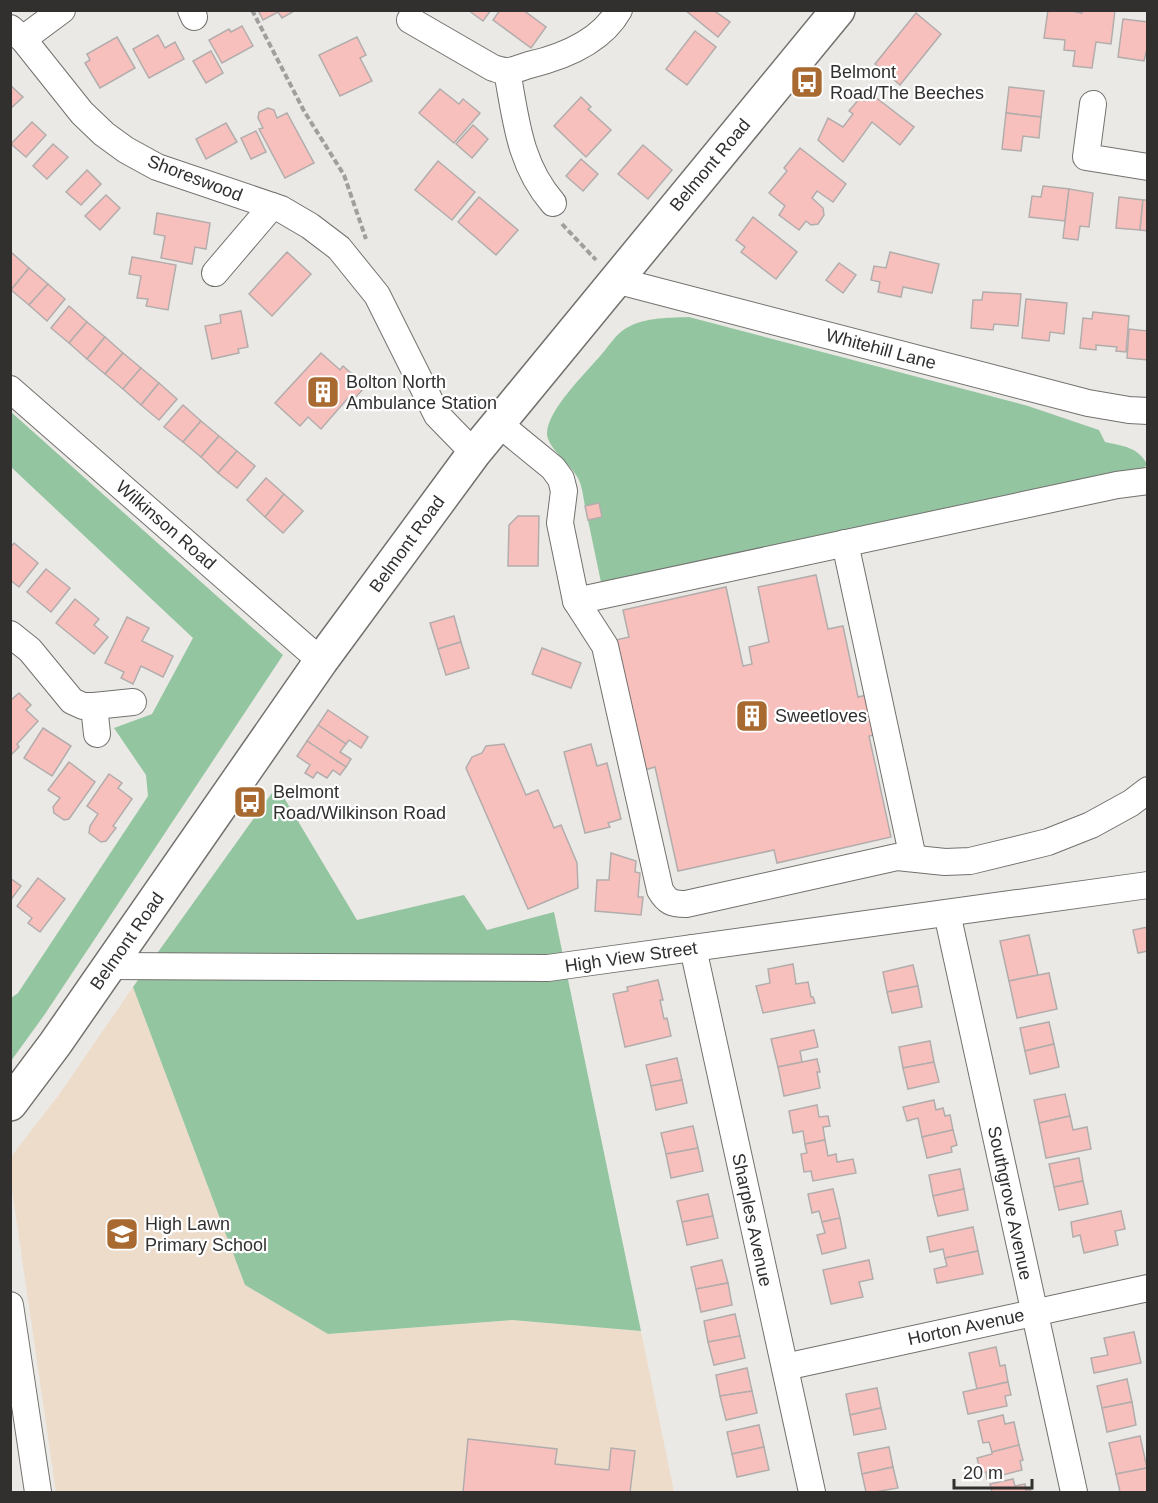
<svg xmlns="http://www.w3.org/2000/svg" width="1158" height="1503" viewBox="0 0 1158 1503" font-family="Helvetica,sans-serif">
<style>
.education{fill:#eedccb}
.green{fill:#93c5a1}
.building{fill:#f8c0bc;stroke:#b2adad;stroke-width:1.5}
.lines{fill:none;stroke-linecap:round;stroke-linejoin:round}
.minor-casing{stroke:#73716e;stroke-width:28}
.major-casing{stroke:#73716e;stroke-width:36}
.path{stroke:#a19f9d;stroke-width:4;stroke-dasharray:6 3;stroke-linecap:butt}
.minor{stroke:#fff;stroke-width:26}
.major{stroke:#fff;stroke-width:33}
.labels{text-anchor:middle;stroke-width:4.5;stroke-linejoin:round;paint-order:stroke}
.poi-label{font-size:18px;fill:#31302f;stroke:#fff;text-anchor:start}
.street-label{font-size:18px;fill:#31302f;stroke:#fff}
</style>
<rect width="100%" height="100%" fill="#ebe9e5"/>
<polygon class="education" points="133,987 245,1285 328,1334 512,1320 641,1331 674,1492 56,1492 11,1183 10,1158 58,1096"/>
<g class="green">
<path d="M689 317 1028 406 1099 430 1105 442C1123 446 1138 447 1147 464L1141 471 602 587 588 520 602 517 599 503 585 506C583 496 582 483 576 475 569 463 548 448 547 434 547 410 585 374 601 355 607 348 614 337 622 331 641 317 666 318 689 317Z"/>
<polygon points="11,412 283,655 45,1014 11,1061 11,998 18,993 148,796 146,775 114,728 152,714 193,638 11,467"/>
<polygon points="277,786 357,920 464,895 487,930 554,912 641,1331 512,1320 328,1334 245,1285 133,987"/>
</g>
<g class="building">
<polygon points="258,10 296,10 282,18 278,12 263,20"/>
<polygon points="468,10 491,10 483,21"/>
<polygon points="500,10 523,10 546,27 531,48 493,20"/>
<polygon points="685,10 717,10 716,12 730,22 718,37"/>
<polygon points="1048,10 1066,10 1082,13 1082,10 1115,10 1111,44 1096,42 1092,68 1073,66 1075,51 1064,50 1065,40 1044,38"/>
<polygon points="916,13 941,34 900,85 875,64"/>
<polygon points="1123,19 1148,22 1148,44 1144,61 1118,57"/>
<polygon points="242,26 253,46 222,63 209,40 229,29 231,32"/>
<polygon points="695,31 716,47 687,85 666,69"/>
<polygon points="158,35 165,48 175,42 184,59 149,78 133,49"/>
<polygon points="117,37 135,68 100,88 85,63 90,60 87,54"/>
<polygon points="357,37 366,55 360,58 372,81 340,96 319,55"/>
<polygon points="211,51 223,73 206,83 193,61"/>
<polygon points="10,85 23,97 10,109"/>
<polygon points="1009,87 1044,91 1041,117 1006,113"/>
<polygon points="440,89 459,104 463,99 480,113 454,143 419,113"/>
<polygon points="870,93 914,127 900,145 872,122 843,162 818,140 828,118 843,127 853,114 849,111 860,98 864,101"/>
<polygon points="581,97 591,107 588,109 611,130 586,157 554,126"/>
<polygon points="268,108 274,110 277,118 287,113 314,163 285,178 259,129 263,128 258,118 259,112"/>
<polygon points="1006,113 1041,117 1039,138 1023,136 1021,151 1002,149"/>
<polygon points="32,122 46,135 26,157 11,144"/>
<polygon points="226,123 237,142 206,159 196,139"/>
<polygon points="473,125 488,139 472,158 456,144"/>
<polygon points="256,131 266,152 251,159 241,138"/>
<polygon points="53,144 68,157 47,179 33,166"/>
<polygon points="643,145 672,170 648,199 618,174"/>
<polygon points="800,148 846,184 833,202 817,191 812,198 823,208 824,215 818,224 811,225 806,221 799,230 779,215 785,206 769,193 787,171 784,168"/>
<polygon points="581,159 598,174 583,191 566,176"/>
<polygon points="438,161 475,192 452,220 415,190"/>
<polygon points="87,170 101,184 81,205 66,192"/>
<polygon points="1043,186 1069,189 1065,221 1029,217 1032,196 1041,197"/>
<polygon points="1069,189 1093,193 1089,227 1080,226 1078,240 1063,238"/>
<polygon points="106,195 120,208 100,230 85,216"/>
<polygon points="479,197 518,230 496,255 458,222"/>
<polygon points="1119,197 1143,200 1140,230 1116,228"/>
<polygon points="1143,200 1148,200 1148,231 1140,230"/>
<polygon points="157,213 210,223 206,249 195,247 192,264 161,258 165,236 154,234"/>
<polygon points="753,217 797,252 776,279 741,252 745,247 736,240"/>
<polygon points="287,252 311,274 272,316 249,294"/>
<polygon points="890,252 939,264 932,293 903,287 901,297 878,292 880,282 871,280 874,266 886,268"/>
<polygon points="12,253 29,268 11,290 10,254"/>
<polygon points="132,257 176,265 168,310 146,306 148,299 137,298 141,276 129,274"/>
<polygon points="839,263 856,275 843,293 826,280"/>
<polygon points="29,268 48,284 29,305 11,290"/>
<polygon points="48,284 65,299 47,321 29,305"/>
<polygon points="983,292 1021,294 1018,326 994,324 993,330 971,328 973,300 982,300"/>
<polygon points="1026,299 1067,303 1064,334 1050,332 1049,341 1022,338"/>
<polygon points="69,306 87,322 69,343 51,328"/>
<polygon points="241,311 248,347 238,349 239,353 212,359 205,326 221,323 220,315"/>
<polygon points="1093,312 1129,316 1126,352 1116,351 1117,347 1096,345 1096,350 1080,348 1083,318 1092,319"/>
<polygon points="87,322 105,337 87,359 69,343"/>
<polygon points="1148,327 1148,360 1127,358 1129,329 1147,331"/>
<polygon points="105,337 123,353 105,374 87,359"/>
<polygon points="123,353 141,368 123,389 105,374"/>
<polygon points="321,353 340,370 343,366 366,386 352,401 348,398 321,429 308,417 300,426 275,403"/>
<polygon points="141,368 159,383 141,405 123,389"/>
<polygon points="159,383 177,399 159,420 141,405"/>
<polygon points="183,405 201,421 183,442 164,427"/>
<polygon points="201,421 219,436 201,457 183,442"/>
<polygon points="219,436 237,451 218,473 201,457"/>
<polygon points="237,451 255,466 237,488 218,473"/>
<polygon points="266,478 284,494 265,517 247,500"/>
<polygon points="284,494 303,511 283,533 265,517"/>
<polygon points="599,503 602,517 588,520 585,506"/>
<polygon points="518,516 539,516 538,566 508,566 509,525"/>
<polygon points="14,543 38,563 19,587 10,580 10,548"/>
<polygon points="46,569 70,588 51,612 27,592"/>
<polygon points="816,575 828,629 843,626 858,697 867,695 875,735 869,736 891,837 777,863 774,850 678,871 655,767 645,770 616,640 629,637 623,610 726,587 743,666 752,664 749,647 769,642 758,587"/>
<polygon points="75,599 99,619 94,625 108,637 94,654 56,623"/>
<polygon points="454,616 461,642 438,649 430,623"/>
<polygon points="127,617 149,628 142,641 173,656 163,677 141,666 133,684 121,678 124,672 105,663"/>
<polygon points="461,642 469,668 446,675 438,649"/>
<polygon points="542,648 581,663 571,688 532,674"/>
<polygon points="19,693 31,705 26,710 38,721 17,744 19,747 10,756 10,701"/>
<polygon points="328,710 368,737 361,748 349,740 346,744 318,725"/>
<polygon points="318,725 346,744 340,752 351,759 346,767 307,741"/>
<polygon points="43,728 71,746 52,776 24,758"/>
<polygon points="307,741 346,767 340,775 333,770 327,778 317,772 313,778 305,773 310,765 297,756"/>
<polygon points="504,744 526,795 538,790 554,828 561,825 577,863 578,888 528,909 466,768 472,757 482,753 486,746"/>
<polygon points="591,744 597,766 607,763 621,819 608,823 610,827 585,833 564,752"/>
<polygon points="69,762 95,782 69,819 64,820 54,813 53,807 60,798 48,790"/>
<polygon points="109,774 122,783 118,788 132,799 113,826 116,828 106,841 101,842 89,833 90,826 98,814 87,806"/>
<polygon points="611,853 636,861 635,872 640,873 638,897 643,897 641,915 595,911 597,880 609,880"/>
<polygon points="10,878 21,886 10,901"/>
<polygon points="38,878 65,899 40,932 28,923 32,918 17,906"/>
<polygon points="1148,927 1148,951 1138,953 1133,930"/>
<polygon points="1029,935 1038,975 1009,981 1000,941"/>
<polygon points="793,964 796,984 808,982 811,997 813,997 815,1003 763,1013 756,986 770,983 768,969"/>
<polygon points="913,965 918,986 887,992 883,972"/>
<polygon points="1049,973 1057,1009 1017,1018 1009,981"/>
<polygon points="658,980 663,1000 660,1000 664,1019 667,1018 671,1036 625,1047 613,994 628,991 627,987"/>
<polygon points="918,986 922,1007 892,1013 887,992"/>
<polygon points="1049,1022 1054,1044 1025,1051 1020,1028"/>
<polygon points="814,1030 818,1047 800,1051 802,1062 778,1067 771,1039"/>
<polygon points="930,1041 934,1062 903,1068 899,1047"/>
<polygon points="1054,1044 1059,1067 1030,1074 1025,1051"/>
<polygon points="677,1058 682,1080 651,1086 646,1065"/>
<polygon points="817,1059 820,1072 817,1072 820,1088 784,1096 778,1067"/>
<polygon points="934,1062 939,1082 908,1089 903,1068"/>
<polygon points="682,1080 687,1103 656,1110 651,1086"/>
<polygon points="1065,1094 1070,1116 1039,1123 1034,1100"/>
<polygon points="934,1100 936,1110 943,1108 945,1116 950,1115 953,1130 922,1137 918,1118 907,1121 903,1107"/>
<polygon points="817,1105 819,1117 828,1116 830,1126 823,1127 825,1140 805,1144 803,1131 793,1133 789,1111"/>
<polygon points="1070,1116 1073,1130 1087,1127 1091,1149 1046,1158 1039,1123"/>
<polygon points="693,1126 698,1148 666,1154 661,1133"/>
<polygon points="953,1130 957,1145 951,1147 952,1152 927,1158 922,1137"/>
<polygon points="825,1140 828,1156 836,1154 837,1162 853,1159 856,1173 813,1181 811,1171 804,1172 801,1154 807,1153 805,1144"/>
<polygon points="698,1148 703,1171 671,1178 666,1154"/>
<polygon points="1079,1158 1083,1181 1054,1187 1049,1164"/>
<polygon points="960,1169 964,1189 933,1196 929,1175"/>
<polygon points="1083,1181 1088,1204 1059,1210 1054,1187"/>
<polygon points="833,1189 840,1218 822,1222 819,1211 812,1213 808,1194"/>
<polygon points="964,1189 968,1210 938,1216 933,1196"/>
<polygon points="708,1194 713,1216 682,1222 677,1201"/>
<polygon points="1121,1211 1125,1229 1115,1231 1118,1245 1084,1253 1080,1235 1073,1237 1071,1222"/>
<polygon points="713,1216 718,1238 687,1245 682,1222"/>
<polygon points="840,1218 846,1248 822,1254 817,1235 825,1233 822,1222"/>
<polygon points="973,1227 978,1251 945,1258 943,1249 930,1252 927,1237"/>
<polygon points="978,1251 983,1274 937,1283 934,1269 947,1266 945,1258"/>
<polygon points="722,1260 728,1283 696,1289 691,1267"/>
<polygon points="869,1260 873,1279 859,1282 863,1297 831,1304 823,1270"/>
<polygon points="728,1283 732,1305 701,1312 696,1289"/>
<polygon points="735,1314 740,1336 708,1342 704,1321"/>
<polygon points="1134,1332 1141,1363 1094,1373 1091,1358 1108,1355 1104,1338"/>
<polygon points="740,1336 745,1358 714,1365 708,1342"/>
<polygon points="996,1347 1000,1366 1005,1365 1008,1382 977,1389 969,1353"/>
<polygon points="747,1368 752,1391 720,1396 716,1375"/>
<polygon points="1127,1379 1132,1402 1102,1408 1097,1386"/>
<polygon points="1008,1382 1011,1395 1005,1396 1007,1406 968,1414 963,1392"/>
<polygon points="877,1388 881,1408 850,1415 846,1394"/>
<polygon points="752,1391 757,1413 726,1420 720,1396"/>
<polygon points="1132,1402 1136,1425 1107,1432 1102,1408"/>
<polygon points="881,1408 886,1429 854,1435 850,1415"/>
<polygon points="1003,1415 1005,1424 1014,1422 1019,1445 992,1452 989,1442 983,1443 978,1421"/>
<polygon points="759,1425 764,1447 732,1454 727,1432"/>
<polygon points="1140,1436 1147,1468 1116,1474 1109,1443"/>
<polygon points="468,1439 557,1449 555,1464 609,1470 611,1448 635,1451 630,1492 463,1492"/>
<polygon points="1019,1445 1023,1460 1020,1461 1022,1470 987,1479 986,1472 981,1473 977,1458 992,1454 992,1452"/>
<polygon points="764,1447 769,1470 737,1477 732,1454"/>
<polygon points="889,1447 893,1467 862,1474 858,1453"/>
<polygon points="893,1467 898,1488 875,1492 866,1492 862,1474"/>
<polygon points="1147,1468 1148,1492 1120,1492 1116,1474"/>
<polygon points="1013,1479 1015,1486 1025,1484 1026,1490 1030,1489 1031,1492 992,1492 990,1484"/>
</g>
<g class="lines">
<defs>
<g id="minor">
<polyline points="191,10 194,17"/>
<path d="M410 20 493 68C497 69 502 71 507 71 514 71 522 67 529 65 563 57 601 42 619 10"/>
<polyline points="10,28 23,39 82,113 104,134 126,150 157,167 281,209 310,226 339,248 377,295 437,415 474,453"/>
<polyline points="23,39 62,10"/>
<path d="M507 71C516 119 519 164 553 203"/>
<polyline points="1093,104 1086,157 1148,167"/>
<polyline points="215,273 272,206"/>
<polyline points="615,280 1088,403 1129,410 1148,411"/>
<polyline points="10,389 321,661"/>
<path d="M498 423 553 468 561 479 564 491 560 523 576 601 605 646 660 890C667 902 672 904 686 904L897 857 945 862 970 861 1048 842 1091 825 1131 803 1148 790"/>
<polyline points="845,543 913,858"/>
<polyline points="576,601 1117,485 1148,481"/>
<polyline points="10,634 30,650 72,701 83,706 94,706 133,702"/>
<polyline points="94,706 97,734"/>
<polyline points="947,913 1074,1492"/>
<polyline points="693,948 812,1492"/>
<polyline points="110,966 548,968 1148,885"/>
<polyline points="10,1305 38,1492"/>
<polyline points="785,1367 1148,1288"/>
</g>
<polyline id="major" points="10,1104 55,1044 321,661 474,453 838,10"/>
</defs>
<use href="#minor" class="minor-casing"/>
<use href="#major" class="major-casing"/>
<g class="path">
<polyline points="252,10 304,111 344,175 366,239"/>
<polyline points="562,224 596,260"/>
</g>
<use href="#minor" class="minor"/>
<use href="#major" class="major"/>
</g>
<defs>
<symbol id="bus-square" viewBox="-11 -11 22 22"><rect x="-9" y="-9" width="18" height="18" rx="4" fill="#a86a30" stroke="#fff"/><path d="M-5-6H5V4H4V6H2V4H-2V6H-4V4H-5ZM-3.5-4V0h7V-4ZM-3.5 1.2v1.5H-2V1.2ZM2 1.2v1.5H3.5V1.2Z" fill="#fff"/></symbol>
<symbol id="building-square" viewBox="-11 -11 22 22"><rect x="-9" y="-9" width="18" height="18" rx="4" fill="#a86a30" stroke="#fff"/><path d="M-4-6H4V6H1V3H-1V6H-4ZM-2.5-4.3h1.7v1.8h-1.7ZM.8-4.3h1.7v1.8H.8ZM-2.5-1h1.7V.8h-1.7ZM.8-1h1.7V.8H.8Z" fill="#fff"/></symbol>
<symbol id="school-square" viewBox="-11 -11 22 22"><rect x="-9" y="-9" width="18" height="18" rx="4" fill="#a86a30" stroke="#fff"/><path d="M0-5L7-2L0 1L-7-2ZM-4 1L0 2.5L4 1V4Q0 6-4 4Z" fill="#fff"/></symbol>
</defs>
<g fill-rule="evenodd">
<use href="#bus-square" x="788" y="63" width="38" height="38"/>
<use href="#building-square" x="304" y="373" width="38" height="38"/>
<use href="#building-square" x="733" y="697" width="38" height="38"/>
<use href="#bus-square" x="231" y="783" width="38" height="38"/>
<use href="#school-square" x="103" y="1215" width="38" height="38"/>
</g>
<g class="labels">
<g class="poi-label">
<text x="830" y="78">Belmont<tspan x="830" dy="21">Road/The Beeches</tspan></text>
<text x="346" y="388">Bolton North<tspan x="346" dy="21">Ambulance Station</tspan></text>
<text x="775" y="722">Sweetloves</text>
<text x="273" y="798">Belmont<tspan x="273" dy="21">Road/Wilkinson Road</tspan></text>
<text x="145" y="1230">High Lawn<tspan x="145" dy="21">Primary School</tspan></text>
</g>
<g class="street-label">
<text transform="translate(710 165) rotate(-50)" y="6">Belmont Road</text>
<text transform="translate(195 178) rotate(21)" y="6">Shoreswood</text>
<text transform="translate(881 349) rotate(15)" y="6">Whitehill Lane</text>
<text transform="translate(166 525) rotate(41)" y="6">Wilkinson Road</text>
<text transform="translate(407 544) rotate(-54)" y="6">Belmont Road</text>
<text transform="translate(127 941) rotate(-55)" y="6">Belmont Road</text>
<text transform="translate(631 957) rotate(-8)" y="6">High View Street</text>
<text transform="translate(1010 1203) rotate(78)" y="6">Southgrove Avenue</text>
<text transform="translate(752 1220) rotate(78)" y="6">Sharples Avenue</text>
<text transform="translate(966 1327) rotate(-12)" y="6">Horton Avenue</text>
</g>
</g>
<rect width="1158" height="1503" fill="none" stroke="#31302f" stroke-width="24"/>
<path d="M954 1479v9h78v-9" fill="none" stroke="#31302f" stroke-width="3"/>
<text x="963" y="1479" font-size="18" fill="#31302f" stroke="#ffffff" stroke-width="4.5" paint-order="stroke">20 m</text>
</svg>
